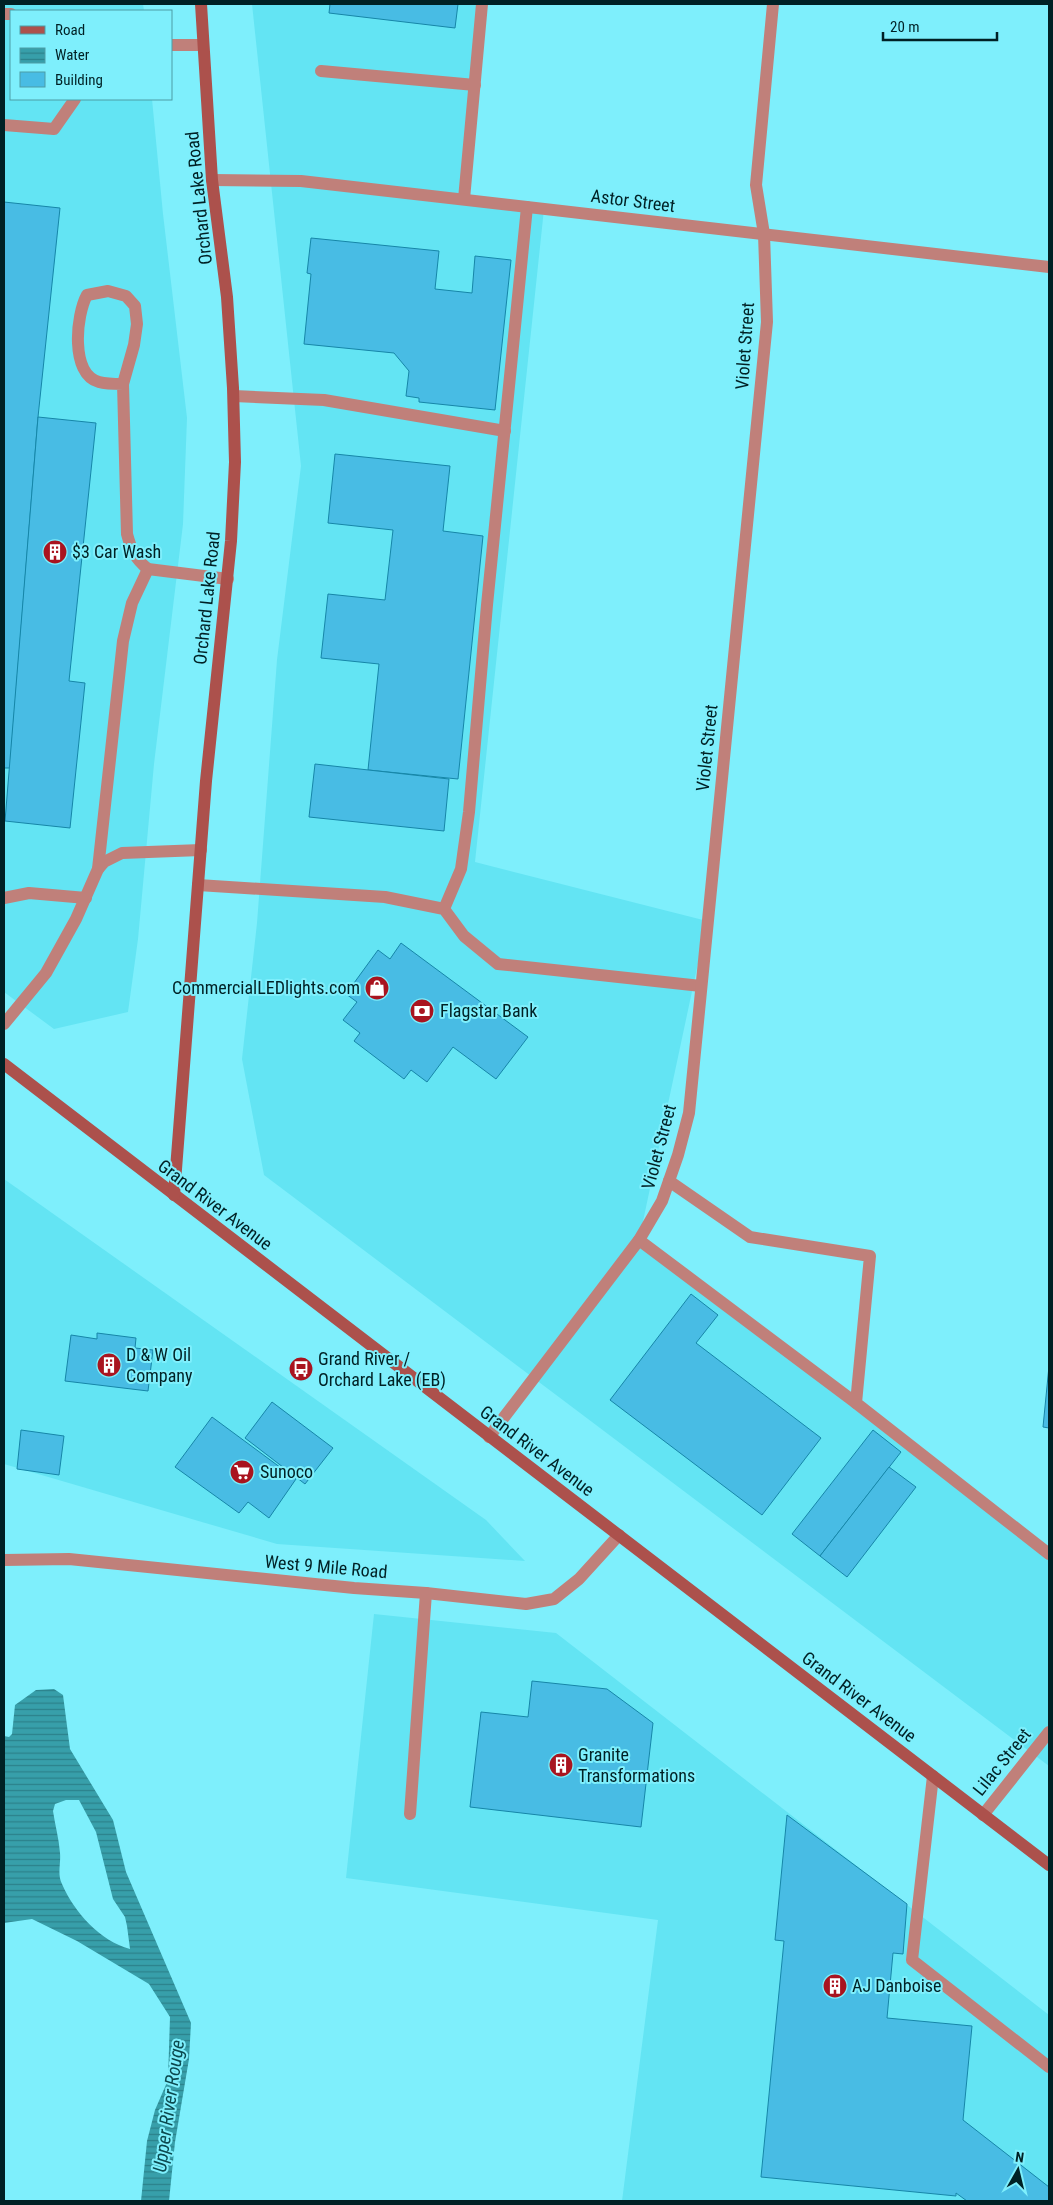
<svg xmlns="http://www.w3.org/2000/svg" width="1053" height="2205" viewBox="0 0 1053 2205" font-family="'Roboto Condensed',sans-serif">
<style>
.built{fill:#63e4f3}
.water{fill:url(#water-rules);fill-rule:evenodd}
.building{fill:#48bce4;stroke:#1686a8}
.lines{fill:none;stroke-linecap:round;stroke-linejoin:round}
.service{stroke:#c0807a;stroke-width:12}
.minor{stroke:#c0807a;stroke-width:12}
.secondary{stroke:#ac514c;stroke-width:12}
.labels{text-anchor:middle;stroke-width:4;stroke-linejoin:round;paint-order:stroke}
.street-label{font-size:18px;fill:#002125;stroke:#7eeffc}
.poi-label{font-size:18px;fill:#002125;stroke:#7eeffc;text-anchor:start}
.water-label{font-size:19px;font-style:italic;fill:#0c494f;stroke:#7eeffc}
</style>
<defs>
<pattern id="water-rules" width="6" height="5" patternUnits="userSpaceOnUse" patternTransform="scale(1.25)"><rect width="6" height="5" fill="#379faa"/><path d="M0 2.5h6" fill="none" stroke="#2c818a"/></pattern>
</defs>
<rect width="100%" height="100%" fill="#7eeffc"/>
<g class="built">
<polygon points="4,4 143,4 144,11 11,11 11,99 152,99 163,214 187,418 183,524 154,764 138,939 128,1012 54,1029 4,992"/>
<polygon points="252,4 484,4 464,199 544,209 475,862 707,921 639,1240 1049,1550 1049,1766 264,1175 242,1059 257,923 277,660 301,466"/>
<polygon points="4,1179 486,1520 525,1561 277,1544 4,1464"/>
<polygon points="374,1614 556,1633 1049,2015 1049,2201 622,2201 658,1920 346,1878"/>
</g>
<path class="water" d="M54 1689 63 1695 70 1749 113 1820 126 1872 191 2023 189 2059 175 2142 169 2201H141L147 2141 155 2110 168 2080 170 2017 149 1984 77 1941 32 1919 4 1923V1736L9 1737 12 1734 15 1705 36 1690ZM66 1800H79L96 1832 113 1899 125 1917 127 1926 130 1949C100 1941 74 1912 62 1884 57 1874 61 1864 60 1853 59 1839 55 1825 53 1811L55 1804Z"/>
<g class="building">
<polygon points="330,4 458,4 455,28 329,13"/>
<polygon points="4,202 60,208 38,417 10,768 4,768"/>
<polygon points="311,238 439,251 435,289 472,293 475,256 511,260 495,410 419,402 419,398 406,396 409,371 394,353 304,344 311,274 307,273"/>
<polygon points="38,417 96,423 69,681 85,683 70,828 5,821"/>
<polygon points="335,454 450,466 443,531 483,536 458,779 368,770 379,664 321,658 328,594 385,600 393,530 328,523"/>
<polygon points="315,764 449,779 444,831 309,817"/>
<polygon points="401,943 528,1037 496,1079 453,1047 427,1082 411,1070 404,1079 354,1041 360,1033 343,1020 357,1002 346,994 378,950 390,959"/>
<polygon points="691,1294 718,1315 696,1343 821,1438 762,1515 610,1400"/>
<polygon points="97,1333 136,1338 135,1348 153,1350 148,1391 65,1381 71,1335 97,1339"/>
<polygon points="1049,1366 1049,1428 1043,1427"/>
<polygon points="272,1402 333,1448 305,1484 245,1438"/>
<polygon points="212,1417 296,1479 269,1518 248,1502 239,1513 175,1467"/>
<polygon points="21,1430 64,1436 59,1475 17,1469"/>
<polygon points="873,1430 901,1452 820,1556 792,1534"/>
<polygon points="889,1467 916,1487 847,1577 820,1556"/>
<polygon points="532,1681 607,1689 653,1723 641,1827 470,1807 481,1712 528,1717"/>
<polygon points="787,1815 907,1904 903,1954 893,1953 887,2018 972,2026 963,2120 1049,2187 1049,2201 967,2201 956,2193 956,2196 761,2177 784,1941 775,1940"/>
</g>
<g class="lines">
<g class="service">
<polyline points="4,14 11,14"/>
<polyline points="171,45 203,45"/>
<polyline points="321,71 475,85"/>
<polyline points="4,125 54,129 75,99"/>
<polyline points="464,199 482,4"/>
<path d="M123 384C115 384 106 384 99 382 70 374 76 315 87 295L108 291 126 296 135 306 137 324 134 345 123 384 127 534C131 549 135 559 148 569L228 579"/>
<polyline points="234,396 324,400 505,431"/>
<polyline points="98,869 104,862 122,853 201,850"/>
<polyline points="198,885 385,897 444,909 464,936 498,964 701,986"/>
<polyline points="4,898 29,893 86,898"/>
<polyline points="444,909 461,869 469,812 487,605 527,207"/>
<polyline points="4,1024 46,973 76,919 98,869 123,641 132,603 148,569"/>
<polyline points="669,1181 750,1237 870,1256 856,1403 1049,1554"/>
<polyline points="639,1240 856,1403"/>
<polyline points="933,1776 912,1960 1049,2067"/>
<polyline points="410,1814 426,1593"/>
</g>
<g class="minor">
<polyline points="212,180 301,181 1049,267"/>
<polyline points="489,1437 639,1240 662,1201 678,1155 689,1113 767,322 764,234 756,185 773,4"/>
<polyline points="4,1560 69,1559 354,1588 426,1593 526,1604 554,1599 579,1579 619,1535"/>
<polyline points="983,1815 1049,1732"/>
</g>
<g class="secondary">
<polyline points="4,1064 1049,1865"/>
<polyline points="174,1195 206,781 231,541 235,462 233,388 227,297 212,180 201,4"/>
</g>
</g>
<defs>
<symbol id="building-disc" viewBox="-11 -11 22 22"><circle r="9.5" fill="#a9141f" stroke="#7eeffc"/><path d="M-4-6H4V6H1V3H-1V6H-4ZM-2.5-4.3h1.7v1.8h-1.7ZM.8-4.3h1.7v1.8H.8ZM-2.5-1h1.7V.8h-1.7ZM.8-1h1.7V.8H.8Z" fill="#fff"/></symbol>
<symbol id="shop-disc" viewBox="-11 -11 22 22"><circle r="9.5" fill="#a9141f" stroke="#7eeffc"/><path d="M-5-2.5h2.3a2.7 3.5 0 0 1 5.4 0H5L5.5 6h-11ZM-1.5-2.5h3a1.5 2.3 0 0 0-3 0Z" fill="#fff"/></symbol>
<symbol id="bank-disc" viewBox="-11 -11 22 22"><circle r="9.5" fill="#a9141f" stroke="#7eeffc"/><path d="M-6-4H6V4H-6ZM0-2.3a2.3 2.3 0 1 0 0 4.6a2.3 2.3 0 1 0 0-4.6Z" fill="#fff"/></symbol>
<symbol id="bus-disc" viewBox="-11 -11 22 22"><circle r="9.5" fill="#a9141f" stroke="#7eeffc"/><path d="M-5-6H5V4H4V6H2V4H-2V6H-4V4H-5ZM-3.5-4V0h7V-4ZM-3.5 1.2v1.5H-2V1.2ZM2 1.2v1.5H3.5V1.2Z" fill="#fff"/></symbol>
<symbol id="supermarket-disc" viewBox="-11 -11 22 22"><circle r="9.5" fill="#a9141f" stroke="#7eeffc"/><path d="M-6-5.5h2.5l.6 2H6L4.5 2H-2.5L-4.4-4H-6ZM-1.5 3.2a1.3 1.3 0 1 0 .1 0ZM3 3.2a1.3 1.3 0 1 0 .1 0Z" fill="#fff"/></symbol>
</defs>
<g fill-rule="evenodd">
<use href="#building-disc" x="41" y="538" width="28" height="28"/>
<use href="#shop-disc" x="363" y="974" width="28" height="28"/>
<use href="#bank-disc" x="408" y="997" width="28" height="28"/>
<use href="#building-disc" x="95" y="1351" width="28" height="28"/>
<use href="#bus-disc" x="287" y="1355" width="28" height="28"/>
<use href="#supermarket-disc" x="228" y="1458" width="28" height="28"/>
<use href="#building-disc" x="547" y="1751" width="28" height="28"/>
<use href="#building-disc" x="821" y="1972" width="28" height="28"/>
</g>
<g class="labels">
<g class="street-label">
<text transform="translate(199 198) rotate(-96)" y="6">Orchard Lake Road</text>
<text transform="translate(633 201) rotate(7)" y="6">Astor Street</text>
<text transform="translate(745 346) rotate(-86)" y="6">Violet Street</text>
<text transform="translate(207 598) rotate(-84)" y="6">Orchard Lake Road</text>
<text transform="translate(707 748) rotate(-84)" y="6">Violet Street</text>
<text transform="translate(659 1147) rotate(-75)" y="6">Violet Street</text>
<text transform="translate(215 1205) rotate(37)" y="6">Grand River Avenue</text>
<text transform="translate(537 1451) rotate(37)" y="6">Grand River Avenue</text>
<text transform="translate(326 1567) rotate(5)" y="6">West 9 Mile Road</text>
<text transform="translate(859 1697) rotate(37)" y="6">Grand River Avenue</text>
<text transform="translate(1002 1762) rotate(-51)" y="6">Lilac Street</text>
</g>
<g class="poi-label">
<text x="72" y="558">$3 Car Wash</text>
<text x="360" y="994" text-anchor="end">CommercialLEDlights.com</text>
<text x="440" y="1017">Flagstar Bank</text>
<text x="126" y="1361">D &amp; W Oil<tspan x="126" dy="21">Company</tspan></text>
<text x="318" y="1365">Grand River /<tspan x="318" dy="21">Orchard Lake (EB)</tspan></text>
<text x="260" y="1478">Sunoco</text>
<text x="578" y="1761">Granite<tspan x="578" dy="21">Transformations</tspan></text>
<text x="852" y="1992">AJ Danboise</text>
</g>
<g class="water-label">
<text transform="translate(168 2106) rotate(-82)" y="7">Upper River Rouge</text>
</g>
</g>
<rect width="1053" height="2205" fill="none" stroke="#002125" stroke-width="10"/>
<rect x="10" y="10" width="162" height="90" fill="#7eeffc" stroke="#4c9da6"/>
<rect x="20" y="26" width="25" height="8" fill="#ac514c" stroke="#4c9da6"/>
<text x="55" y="35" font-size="15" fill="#002125">Road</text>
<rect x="20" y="48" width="25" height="15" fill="url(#water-rules)" stroke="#4c9da6"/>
<text x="55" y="60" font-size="15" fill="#002125">Water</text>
<rect x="20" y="72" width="25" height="15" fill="#48bce4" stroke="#4c9da6"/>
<text x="55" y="85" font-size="15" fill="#002125">Building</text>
<g transform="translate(1018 2170) rotate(8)" stroke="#7eeffc" stroke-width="4" paint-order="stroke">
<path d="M0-4L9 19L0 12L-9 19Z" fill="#002125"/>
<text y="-8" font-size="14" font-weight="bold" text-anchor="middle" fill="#002125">N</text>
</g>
<path d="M883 32v8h114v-8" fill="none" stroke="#002125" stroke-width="2.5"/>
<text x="890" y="32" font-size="15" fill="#002125" stroke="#7eeffc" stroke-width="4" paint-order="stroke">20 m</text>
</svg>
